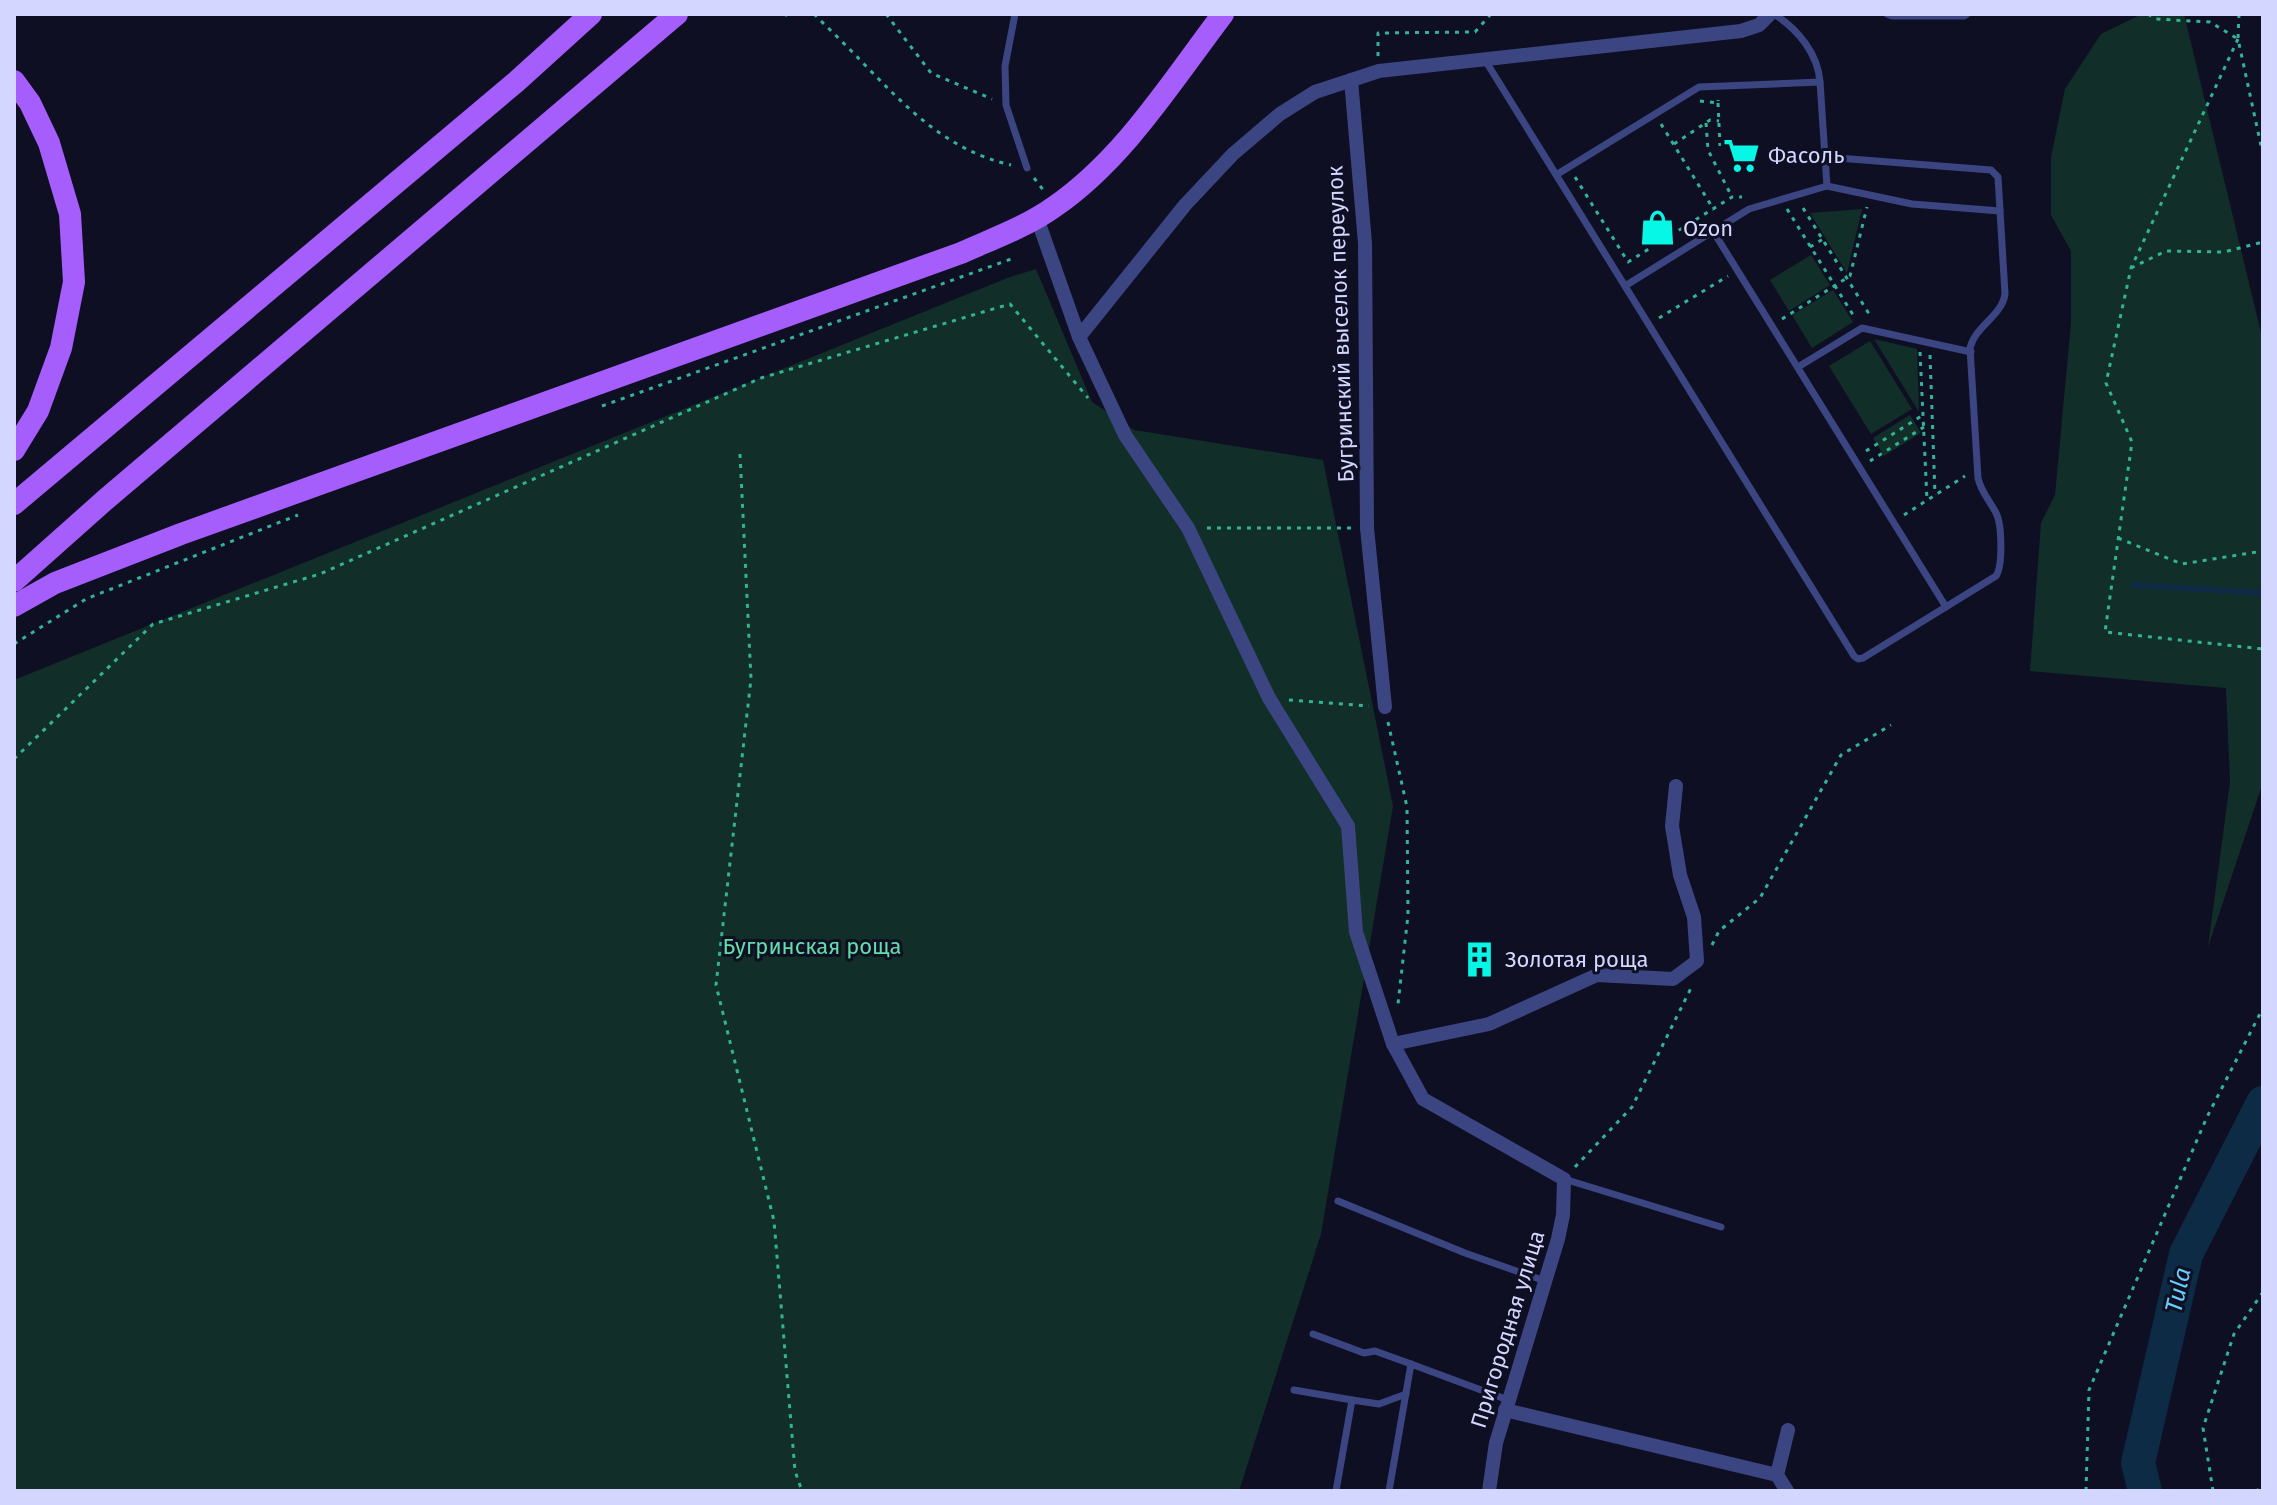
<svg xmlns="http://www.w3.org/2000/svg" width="2277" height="1505" viewBox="0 0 2277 1505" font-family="'Fira Sans',sans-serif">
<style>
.green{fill:#122e28}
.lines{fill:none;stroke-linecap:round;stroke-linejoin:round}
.stream{stroke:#0d2b45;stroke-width:6}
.river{stroke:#0d2b45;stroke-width:34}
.path{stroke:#32b395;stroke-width:3;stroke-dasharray:4 6;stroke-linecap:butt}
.service{stroke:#3b4582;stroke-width:7}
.minor{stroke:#3b4582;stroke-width:14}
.primary{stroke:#a55dfb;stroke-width:22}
.labels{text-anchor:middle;stroke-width:6;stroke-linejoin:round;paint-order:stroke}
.poi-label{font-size:22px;fill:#d3d6fe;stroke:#0f0f24;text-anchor:start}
.street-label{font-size:22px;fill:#d3d6fe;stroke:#0f0f24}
.park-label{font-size:22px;fill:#61dda8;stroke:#0f0f24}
.water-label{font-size:24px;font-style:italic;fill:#64cffb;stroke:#0f0f24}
</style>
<rect width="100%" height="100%" fill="#0f0f24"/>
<g class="green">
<polygon points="2142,14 2184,14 2263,341 2263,782 2208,947 2230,782 2226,688 2030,671 2041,523 2055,495 2071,323 2071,251 2051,215 2051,157 2065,89 2101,34"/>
<polygon points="1862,209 1847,273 1810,213"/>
<polygon points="1811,255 1830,285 1789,311 1770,280"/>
<polygon points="1036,269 1092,402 1134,430 1323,460 1393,806 1321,1234 1239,1491 14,1491 14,680 1010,277"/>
<polygon points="1833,290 1853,322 1812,348 1792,315"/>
<polygon points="1874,339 1917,349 1919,412"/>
<polygon points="1870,341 1912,409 1871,434 1829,366"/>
<polygon points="1910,415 1921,433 1884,456 1873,438"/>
</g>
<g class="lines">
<polyline class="stream" points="2134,585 2263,593"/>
<polyline class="river" points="2145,1491 2138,1463 2186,1254 2263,1103"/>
<g class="path">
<path d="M814 14C830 30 847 46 862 62 907 108 946 150 1011 165"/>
<polyline points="886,14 931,73 992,99"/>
<polyline points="2148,14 2155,19 2210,22 2238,39"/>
<polyline points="2239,14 2238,39 2263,155"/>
<polyline points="785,16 787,14"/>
<polyline points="2238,39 2131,268 2106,383 2132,442 2105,632 2263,649"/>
<polyline points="1378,56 1378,33 1475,32 1491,14"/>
<polyline points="1700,101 1718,103 1718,100"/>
<polyline points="1718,103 1720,146"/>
<polyline points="1706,123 1708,150 1732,197"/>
<polyline points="1661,124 1714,210"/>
<polyline points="1674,144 1710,120 1719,121"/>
<polyline points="1575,177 1628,262 1732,197 1742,197"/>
<polyline points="1034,178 1044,191"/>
<polyline points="1803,208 1871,317"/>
<polyline points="1787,209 1855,318"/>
<polyline points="1810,247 1823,239"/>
<polyline points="2131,268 2166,251 2224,252 2263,242"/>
<polyline points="1659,318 1728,276"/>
<polyline points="1782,319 1850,276 1867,207"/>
<polyline points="1920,352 1927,500"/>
<polyline points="1930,355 1935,495"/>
<polyline points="602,406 1014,258"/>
<polyline points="1866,451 1923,415"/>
<polyline points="740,454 751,679 716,985 774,1221 795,1471 802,1491"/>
<polyline points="1870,461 1924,427"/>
<polyline points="1904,515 1965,476"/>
<polyline points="1207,528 1352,528"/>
<polyline points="2118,538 2182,564 2263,551"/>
<polyline points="14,644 86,599 298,515"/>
<polyline points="1289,700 1369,706"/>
<polyline points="1388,722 1407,807 1408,915 1398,1004"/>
<polyline points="14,759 153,624 320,574 761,378 1010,304 1088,398"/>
<polyline points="1712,945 1719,931 1760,898 1841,755 1891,725"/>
<polyline points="1575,1167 1632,1107 1691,988"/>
<polyline points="2086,1491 2089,1390 2207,1117 2263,1008"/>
<polyline points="2213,1491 2203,1428 2234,1334 2263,1292"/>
<polyline points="2255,1491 2263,1488"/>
</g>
<g class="service">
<polyline points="1015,14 1005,66 1006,105 1027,168"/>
<path d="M1774 14C1798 29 1818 54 1820 82"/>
<polyline points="1887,14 1892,16 1964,16 1967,14"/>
<path d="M1485 60 1854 656 1858 659 1863 658 1996 576C2003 566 2002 524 1996 513 1990 501 1981 492 1978 478L1970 348C1975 326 2002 316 2005 294L1998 177 1991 170 1825 157 1820 82 1699 87 1556 175"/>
<polyline points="1825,157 1827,186 1912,204 2000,211"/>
<polyline points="1713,231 1946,607"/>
<polyline points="1625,286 1749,209 1827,186"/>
<polyline points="1798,367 1862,328 1971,352"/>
<polyline points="1564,1179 1721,1227"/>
<polyline points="1338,1201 1465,1253 1545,1281"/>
<polyline points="1313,1334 1364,1353 1375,1351 1411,1364"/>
<polyline points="1294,1390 1352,1400"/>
<polyline points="1336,1491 1352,1400 1379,1404 1406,1394"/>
<polyline points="1389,1491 1411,1364 1508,1400"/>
</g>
<g class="minor">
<polyline points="1351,80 1365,243 1367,528 1385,707"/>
<polyline points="1037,218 1079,337 1125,435 1188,528 1269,698 1348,826 1356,932 1393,1044 1423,1099 1564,1179 1563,1215 1558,1239 1496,1443 1489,1491"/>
<polyline points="1079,337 1185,205 1233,154 1280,114 1315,92 1379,71 1741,31 1759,25 1770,14"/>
<polyline points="1393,1044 1489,1024 1597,975 1673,979 1697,961 1694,917 1680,875 1672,826 1676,786"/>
<polyline points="1505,1410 1777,1475"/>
<polyline points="1787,1491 1777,1475 1788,1430"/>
</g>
<g class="primary">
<polyline points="14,81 30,103 49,143 70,214 74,282 61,348 38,411 14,450"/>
<polyline points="14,504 516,82 591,14"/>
<polyline points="14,581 105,500 677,14"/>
<path d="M14 606 55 583 181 534 961 253C992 239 1026 227 1054 207 1124 159 1172 81 1223 14"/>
</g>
</g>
<defs>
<symbol id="supermarket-bare" viewBox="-9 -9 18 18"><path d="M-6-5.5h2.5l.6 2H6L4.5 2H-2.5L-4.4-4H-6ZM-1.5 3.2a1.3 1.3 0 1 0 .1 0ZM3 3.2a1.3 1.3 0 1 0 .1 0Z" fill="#06f7e5" stroke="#0f0f24" stroke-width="2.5" paint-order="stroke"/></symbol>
<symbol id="shop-bare" viewBox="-9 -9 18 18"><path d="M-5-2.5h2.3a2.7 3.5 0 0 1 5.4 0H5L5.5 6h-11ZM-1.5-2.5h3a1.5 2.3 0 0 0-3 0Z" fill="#06f7e5" stroke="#0f0f24" stroke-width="2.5" paint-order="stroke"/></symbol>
<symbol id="building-bare" viewBox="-9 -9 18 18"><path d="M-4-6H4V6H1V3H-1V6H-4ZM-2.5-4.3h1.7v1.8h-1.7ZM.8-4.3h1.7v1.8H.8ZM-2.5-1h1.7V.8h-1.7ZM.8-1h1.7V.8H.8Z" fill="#06f7e5" stroke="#0f0f24" stroke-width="2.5" paint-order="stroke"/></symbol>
</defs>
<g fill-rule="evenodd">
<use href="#supermarket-bare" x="1716" y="130" width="51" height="51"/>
<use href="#shop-bare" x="1632" y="202" width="51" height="51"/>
<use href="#building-bare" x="1454" y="934" width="51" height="51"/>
</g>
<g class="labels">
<g class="poi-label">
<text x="1768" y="163">Фасоль</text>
<text x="1683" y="236">Ozon</text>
<text x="1505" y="967">Золотая роща</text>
</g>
<g class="street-label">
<text transform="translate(1340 324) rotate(-92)" y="8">Бугринский выселок переулок</text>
<text transform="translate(1507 1329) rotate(-73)" y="8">Пригородная улица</text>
</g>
<g class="park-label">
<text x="812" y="954">Бугринская роща</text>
</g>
<g class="water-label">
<text transform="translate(2178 1290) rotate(-77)" y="8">Tula</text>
</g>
</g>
<rect width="2277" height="1505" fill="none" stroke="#d3d6fe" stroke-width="32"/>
</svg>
